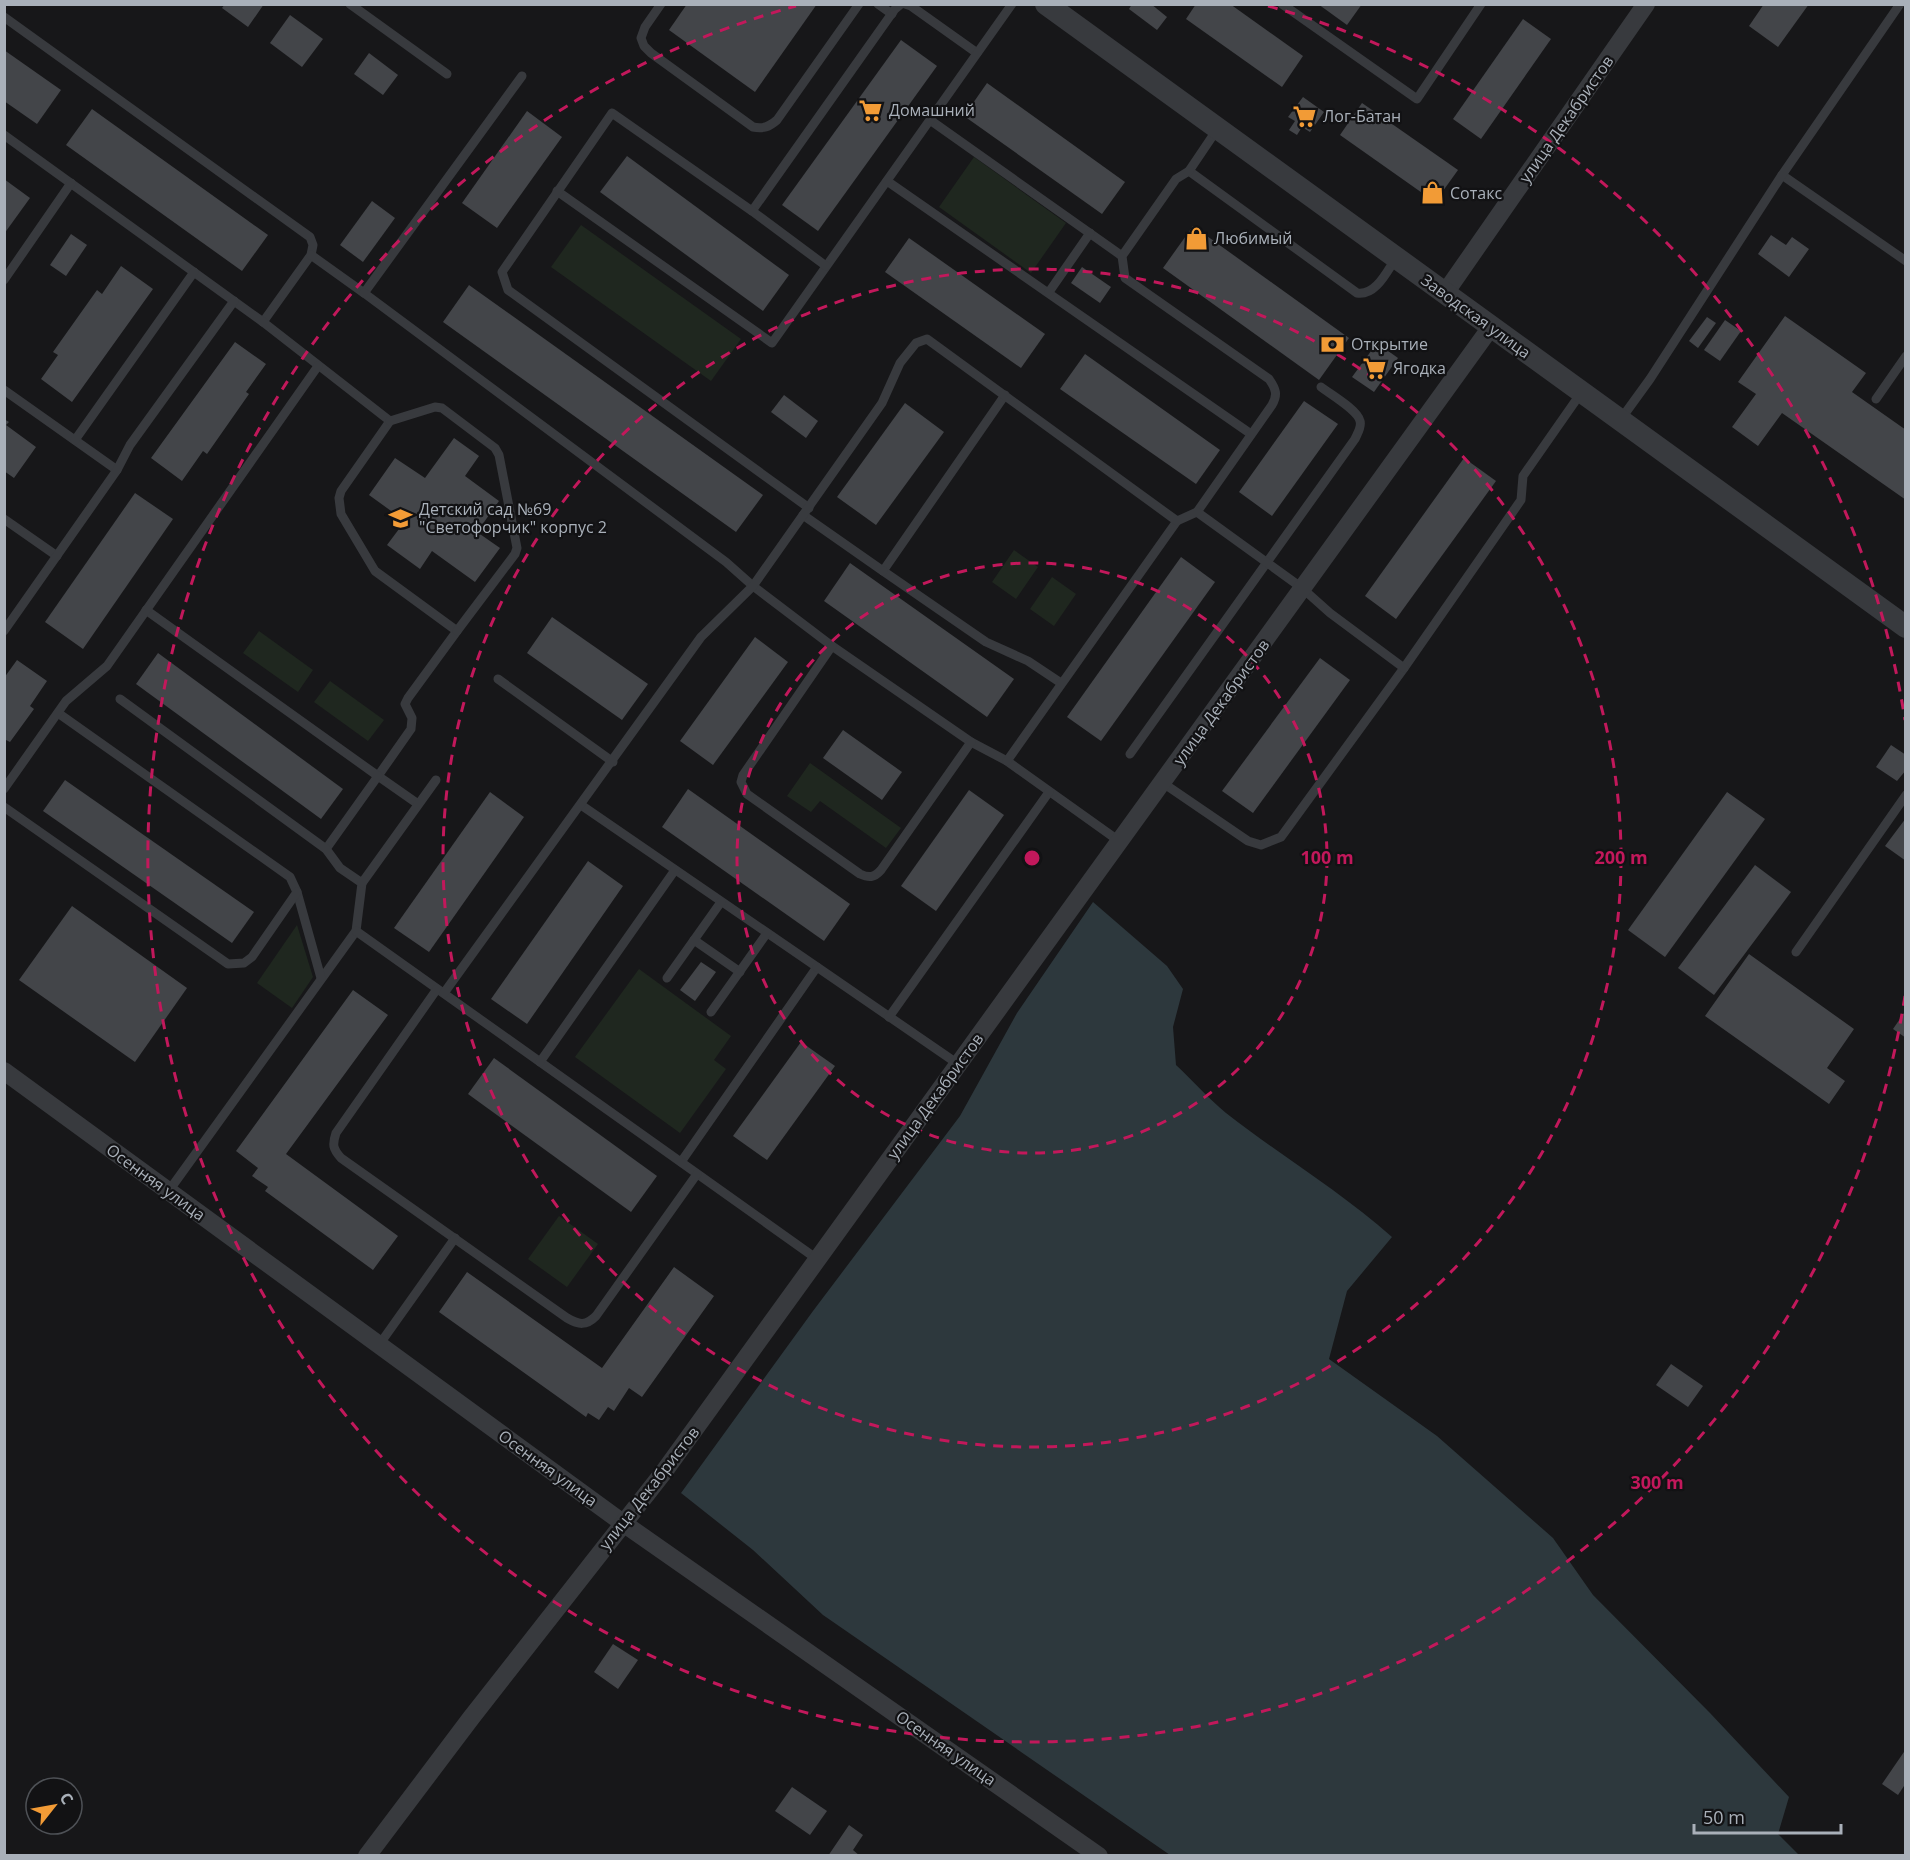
<svg xmlns="http://www.w3.org/2000/svg" width="1910" height="1860" viewBox="0 0 1910 1860" font-family="'Open Sans',sans-serif">
<style>
.green{fill:#1f271f}
.water{fill:#2d383d}
.building{fill:#434549}
.lines{fill:none;stroke-linecap:round;stroke-linejoin:round}
.service{stroke:#383a3e;stroke-width:9}
.minor{stroke:#383a3e;stroke-width:18}
.tertiary{stroke:#383a3e;stroke-width:22}
.ring{fill:none;stroke:#c2185b;stroke-width:3;stroke-dasharray:10 8}
.labels{text-anchor:middle;stroke-width:4.5;stroke-linejoin:round;paint-order:stroke}
.poi-label{font-size:16px;fill:#a9b0b9;stroke:#121214;text-anchor:start}
.street-label{font-size:16px;fill:#a9b0b9;stroke:#121214}
.centre{fill:#c2185b;stroke:#121214;stroke-width:3}
.ring-label{font-size:18px;text-anchor:middle;font-weight:bold;fill:#c2185b;stroke:#121214;stroke-width:4.5;stroke-linejoin:round;paint-order:stroke}
</style>
<rect width="100%" height="100%" fill="#171719"/>
<g class="green">
<polygon points="974,157 1066,223 1031,273 939,207"/>
<polygon points="581,225 741,339 711,381 551,267"/>
<polygon points="1014,550 1038,567 1016,599 992,582"/>
<polygon points="1052,577 1076,594 1054,626 1030,609"/>
<polygon points="259,631 313,670 298,692 243,653"/>
<polygon points="330,681 384,720 368,741 314,702"/>
<polygon points="810,763 901,828 886,848 820,801 811,812 787,796"/>
<polygon points="297,925 313,977 292,1008 257,983"/>
<polygon points="639,969 731,1036 714,1060 726,1069 680,1133 575,1057"/>
<polygon points="559,1216 598,1244 567,1287 528,1259"/>
</g>
<path class="water" d="M1093 902 1167 966 1183 989 1173 1027 1176 1065C1193 1081 1209 1099 1226 1113 1281 1156 1340 1191 1392 1237L1347 1291 1329 1359 1437 1436 1553 1538 1593 1595 1710 1713 1789 1797 1778 1834 1799 1855H1170L823 1615 753 1550 681 1493 813 1311 960 1116 1017 1013Z"/>
<g class="building">
<polygon points="225,4 264,4 248,27 222,8"/>
<polygon points="687,4 817,4 755,92 669,30"/>
<polygon points="1132,4 1151,4 1167,17 1157,30 1129,9"/>
<polygon points="1196,4 1230,4 1303,56 1282,87 1186,19"/>
<polygon points="1318,4 1362,4 1347,25"/>
<polygon points="1764,4 1809,4 1778,47 1749,26"/>
<polygon points="290,15 323,39 302,67 270,43"/>
<polygon points="1523,19 1551,39 1481,139 1453,119"/>
<polygon points="901,40 937,66 818,231 782,205"/>
<polygon points="4,50 61,90 37,124 4,101"/>
<polygon points="369,53 398,75 383,95 354,74"/>
<polygon points="987,83 1125,182 1102,214 964,116"/>
<polygon points="1303,97 1324,112 1310,132 1302,127 1297,135 1289,130 1295,121 1288,117"/>
<polygon points="1362,103 1458,170 1435,202 1340,135"/>
<polygon points="92,109 268,235 242,271 66,145"/>
<polygon points="527,111 562,137 497,228 462,203"/>
<polygon points="627,156 789,275 763,311 600,192"/>
<polygon points="4,179 30,198 4,234"/>
<polygon points="372,201 395,218 363,262 340,245"/>
<polygon points="1193,226 1349,338 1319,380 1163,268"/>
<polygon points="71,234 87,245 66,276 50,265"/>
<polygon points="1771,235 1786,245 1792,237 1809,249 1789,277 1758,254"/>
<polygon points="909,238 1045,334 1021,368 885,272"/>
<polygon points="121,266 153,289 72,402 41,379 58,355 53,352 97,290 102,294"/>
<polygon points="1082,267 1111,287 1100,303 1071,283"/>
<polygon points="469,285 763,495 736,532 443,322"/>
<polygon points="1785,316 1866,373 1852,392 1906,430 1906,500 1782,413 1758,446 1732,427 1756,394 1738,382"/>
<polygon points="1707,317 1716,323 1698,348 1689,341"/>
<polygon points="1725,320 1741,331 1720,361 1704,350"/>
<polygon points="235,342 266,364 246,392 249,394 207,454 203,451 182,481 151,458"/>
<polygon points="1377,343 1398,358 1374,392 1352,377"/>
<polygon points="1085,354 1220,450 1196,484 1060,389"/>
<polygon points="784,395 818,421 806,438 771,412"/>
<polygon points="1304,401 1338,424 1272,516 1239,492"/>
<polygon points="905,403 944,432 876,525 837,497"/>
<polygon points="4,419 9,422 6,425 36,447 14,478 4,471"/>
<polygon points="454,438 479,456 465,476 499,501 477,532 500,548 475,582 432,551 420,569 387,545 405,521 369,495 395,458 425,478"/>
<polygon points="1464,458 1496,481 1396,619 1365,596"/>
<polygon points="135,493 173,519 83,649 45,622"/>
<polygon points="1181,557 1215,582 1101,741 1067,717"/>
<polygon points="850,563 1014,679 987,717 824,601"/>
<polygon points="552,617 648,684 622,720 527,653"/>
<polygon points="755,637 788,662 713,765 680,741"/>
<polygon points="158,653 343,789 321,819 136,684"/>
<polygon points="1320,658 1350,680 1253,813 1222,791"/>
<polygon points="17,660 47,681 30,706 34,709 10,742 6,740 4,742 4,678"/>
<polygon points="843,730 902,772 882,800 823,758"/>
<polygon points="1891,745 1906,755 1906,770 1897,781 1876,767"/>
<polygon points="65,780 254,912 232,943 43,811"/>
<polygon points="688,789 850,904 824,941 662,827"/>
<polygon points="969,790 1004,815 936,911 901,886"/>
<polygon points="490,792 524,817 429,952 394,928"/>
<polygon points="1727,792 1765,819 1665,957 1628,930"/>
<polygon points="1906,818 1906,861 1885,846"/>
<polygon points="588,861 623,886 527,1024 491,999"/>
<polygon points="1755,865 1791,892 1714,995 1678,968"/>
<polygon points="72,906 187,988 135,1062 19,980"/>
<polygon points="1749,954 1854,1029 1827,1068 1845,1081 1829,1104 1705,1016"/>
<polygon points="701,962 716,972 695,1001 680,990"/>
<polygon points="353,990 388,1015 286,1154 398,1236 373,1270 265,1191 268,1187 252,1176 258,1168 236,1151"/>
<polygon points="1906,1010 1906,1038 1893,1029"/>
<polygon points="801,1042 835,1066 767,1160 733,1136"/>
<polygon points="494,1058 657,1176 631,1212 468,1094"/>
<polygon points="674,1267 714,1296 642,1397 629,1388 614,1411 608,1407 599,1420 588,1413 586,1417 439,1312 467,1272 602,1368"/>
<polygon points="1671,1364 1703,1386 1688,1407 1656,1385"/>
<polygon points="613,1644 638,1660 618,1689 594,1672"/>
<polygon points="1906,1749 1906,1783 1898,1795 1882,1784"/>
<polygon points="792,1787 827,1811 810,1835 775,1811"/>
<polygon points="849,1825 863,1835 853,1850 860,1856 828,1856"/>
</g>
<g class="lines">
<g class="service">
<polyline points="350,4 447,74"/>
<path d="M661 4 645 27 641 38 644 46 651 53 753 127C763 129 769 127 777 120L859 4"/>
<polyline points="878,4 892,14"/>
<polyline points="905,4 911,6 977,53"/>
<polyline points="1282,4 1417,99 1481,4"/>
<polyline points="4,17 310,237 313,245 311,255 263,322"/>
<polyline points="930,120 1122,256"/>
<polyline points="4,135 263,322 390,421 341,491 339,498 341,514 375,571 457,631 408,698 405,704 412,718 411,729 378,776 418,804"/>
<path d="M1189 171 1357 293C1376 296 1387 271 1396 258"/>
<polyline points="1782,175 1906,261"/>
<polyline points="887,181 1251,434"/>
<polyline points="557,191 772,343 1012,4"/>
<polyline points="752,211 895,9 901,4"/>
<polyline points="311,255 364,293 522,76"/>
<polyline points="4,280 71,183"/>
<polyline points="1049,292 1090,233"/>
<polyline points="364,293 726,562 753,586 832,646 971,742 1007,761 1119,841"/>
<polyline points="4,390 117,470"/>
<polyline points="1005,395 883,571 986,642 1028,661 1061,683"/>
<polyline points="1876,399 1906,356"/>
<polyline points="1621,419 1650,379 1782,175 1900,4"/>
<polyline points="390,421 435,407 442,408 495,448 499,455 517,548 515,554 457,631"/>
<polyline points="75,440 194,272"/>
<polyline points="809,508 508,290 502,272 612,113 752,211 826,266"/>
<path d="M1197 512 1272 405C1278 395 1276 389 1269 379L1125 278 1122 256 1176 179 1189 171 1218 128"/>
<polyline points="803,515 883,571"/>
<polyline points="4,519 57,556"/>
<polyline points="146,610 378,776 326,849"/>
<polyline points="4,631 117,470 130,445 234,301"/>
<path d="M832 646 743 775 741 782 747 794 860 874C869 878 874 878 881 870L971 742"/>
<polyline points="498,679 613,762"/>
<polyline points="120,699 326,849 340,868 362,883 356,931 168,1192"/>
<polyline points="58,713 290,877 297,892 321,978"/>
<path d="M1130 754 1355 439C1357 434 1362 427 1360 421 1358 410 1330 394 1321 387"/>
<polyline points="1007,761 1177,521"/>
<polyline points="1163,783 1248,841 1261,845 1281,837 1404,668 1521,500 1523,476 1581,393"/>
<polyline points="4,789 66,701 107,666 318,366"/>
<polyline points="581,805 817,967 681,1162"/>
<polyline points="4,807 228,964 244,963 252,957 297,892"/>
<polyline points="362,883 436,780"/>
<polyline points="356,931 817,1259"/>
<polyline points="694,940 740,972"/>
<polyline points="1796,952 1906,795"/>
<polyline points="817,967 958,1064"/>
<polyline points="667,978 721,902"/>
<path d="M437 989 336 1133C332 1145 333 1149 341 1158L567 1318C579 1325 586 1326 596 1316L697 1174"/>
<polyline points="444,993 701,637 753,586 882,403 900,363 916,343 927,339 1177,521 1197,512 1302,588 1330,613 1404,668"/>
<polyline points="711,1012 767,933"/>
<polyline points="889,1017 1049,792"/>
<polyline points="540,1062 675,870"/>
<polyline points="379,1345 455,1238"/>
</g>
<g class="minor">
<polyline points="1445,293 1646,4"/>
<polyline points="4,1071 623,1523 1099,1856"/>
<polyline points="367,1856 471,1718 663,1473 1491,327"/>
</g>
<polyline class="tertiary" points="1046,4 1906,627"/>
</g>
<g class="ring">
<circle cx="1032" cy="858" r="295"/>
<circle cx="1032" cy="858" r="589"/>
<path d="M1905 996A884 884 0 1 1 796 6M1268 6A884 884 0 0 1 1905 720"/>
</g>
<defs>
<symbol id="supermarket-bare" viewBox="-9 -9 18 18"><path d="M-6-5.5h2.5l.6 2H6L4.5 2H-2.5L-4.4-4H-6ZM-1.5 3.2a1.3 1.3 0 1 0 .1 0ZM3 3.2a1.3 1.3 0 1 0 .1 0Z" fill="#f29b36" stroke="#121214" stroke-width="2.5" paint-order="stroke"/></symbol>
<symbol id="shop-bare" viewBox="-9 -9 18 18"><path d="M-5-2.5h2.3a2.7 3.5 0 0 1 5.4 0H5L5.5 6h-11ZM-1.5-2.5h3a1.5 2.3 0 0 0-3 0Z" fill="#f29b36" stroke="#121214" stroke-width="2.5" paint-order="stroke"/></symbol>
<symbol id="bank-bare" viewBox="-9 -9 18 18"><path d="M-6-4H6V4H-6ZM0-2.3a2.3 2.3 0 1 0 0 4.6a2.3 2.3 0 1 0 0-4.6Z" fill="#f29b36" stroke="#121214" stroke-width="2.5" paint-order="stroke"/></symbol>
<symbol id="school-bare" viewBox="-9 -9 18 18"><path d="M0-5L7-2L0 1L-7-2ZM-4 1L0 2.5L4 1V4Q0 6-4 4Z" fill="#f29b36" stroke="#121214" stroke-width="2.5" paint-order="stroke"/></symbol>
</defs>
<g fill-rule="evenodd">
<use href="#supermarket-bare" x="854" y="94" width="33" height="33"/>
<use href="#supermarket-bare" x="1288" y="100" width="33" height="33"/>
<use href="#shop-bare" x="1416" y="176" width="33" height="33"/>
<use href="#shop-bare" x="1180" y="222" width="33" height="33"/>
<use href="#bank-bare" x="1316" y="328" width="33" height="33"/>
<use href="#supermarket-bare" x="1358" y="352" width="33" height="33"/>
<use href="#school-bare" x="384" y="502" width="33" height="33"/>
</g>
<g class="labels">
<g class="poi-label">
<text x="889" y="116">Домашний</text>
<text x="1323" y="122">Лог-Батан</text>
<text x="1450" y="199">Сотакс</text>
<text x="1214" y="244">Любимый</text>
<text x="1351" y="350">Открытие</text>
<text x="1393" y="374">Ягодка</text>
<text x="419" y="515">Детский сад №69<tspan x="419" dy="18">"Светофорчик" корпус 2</tspan></text>
</g>
<g class="street-label">
<text transform="translate(1566 119) rotate(-55)" y="6">улица Декабристов</text>
<text transform="translate(1476 316) rotate(36)" y="6">Заводская улица</text>
<text transform="translate(1221 702) rotate(-54)" y="6">улица Декабристов</text>
<text transform="translate(935 1096) rotate(-54)" y="6">улица Декабристов</text>
<text transform="translate(156 1182) rotate(36)" y="6">Осенняя улица</text>
<text transform="translate(548 1468) rotate(36)" y="6">Осенняя улица</text>
<text transform="translate(649 1488) rotate(-52)" y="6">улица Декабристов</text>
<text transform="translate(946 1748) rotate(35)" y="6">Осенняя улица</text>
</g>
</g>
<circle cx="1032" cy="858" r="9" class="centre"/>
<g class="ring-label">
<text x="1327" y="864">100 m</text>
<text x="1621" y="864">200 m</text>
<text x="1657" y="1489">300 m</text>
</g>
<rect width="1910" height="1860" fill="none" stroke="#a9b0b9" stroke-width="12"/>
<g transform="translate(54 1806) rotate(59)"><circle r="28" fill="#121214" stroke="#4e5156" stroke-width="1.5"/>
<path d="M0-4.5L10 22L0 15L-10 22Z" fill="#f29b36"/>
<text y="-9" font-size="16" font-weight="bold" text-anchor="middle" fill="#a9b0b9">С</text>
</g>
<path d="M1694 1824v9h147v-9" fill="none" stroke="#a9b0b9" stroke-width="3"/>
<text x="1703" y="1824" font-size="18" fill="#a9b0b9" stroke="#121214" stroke-width="4.5" paint-order="stroke">50 m</text>
</svg>
